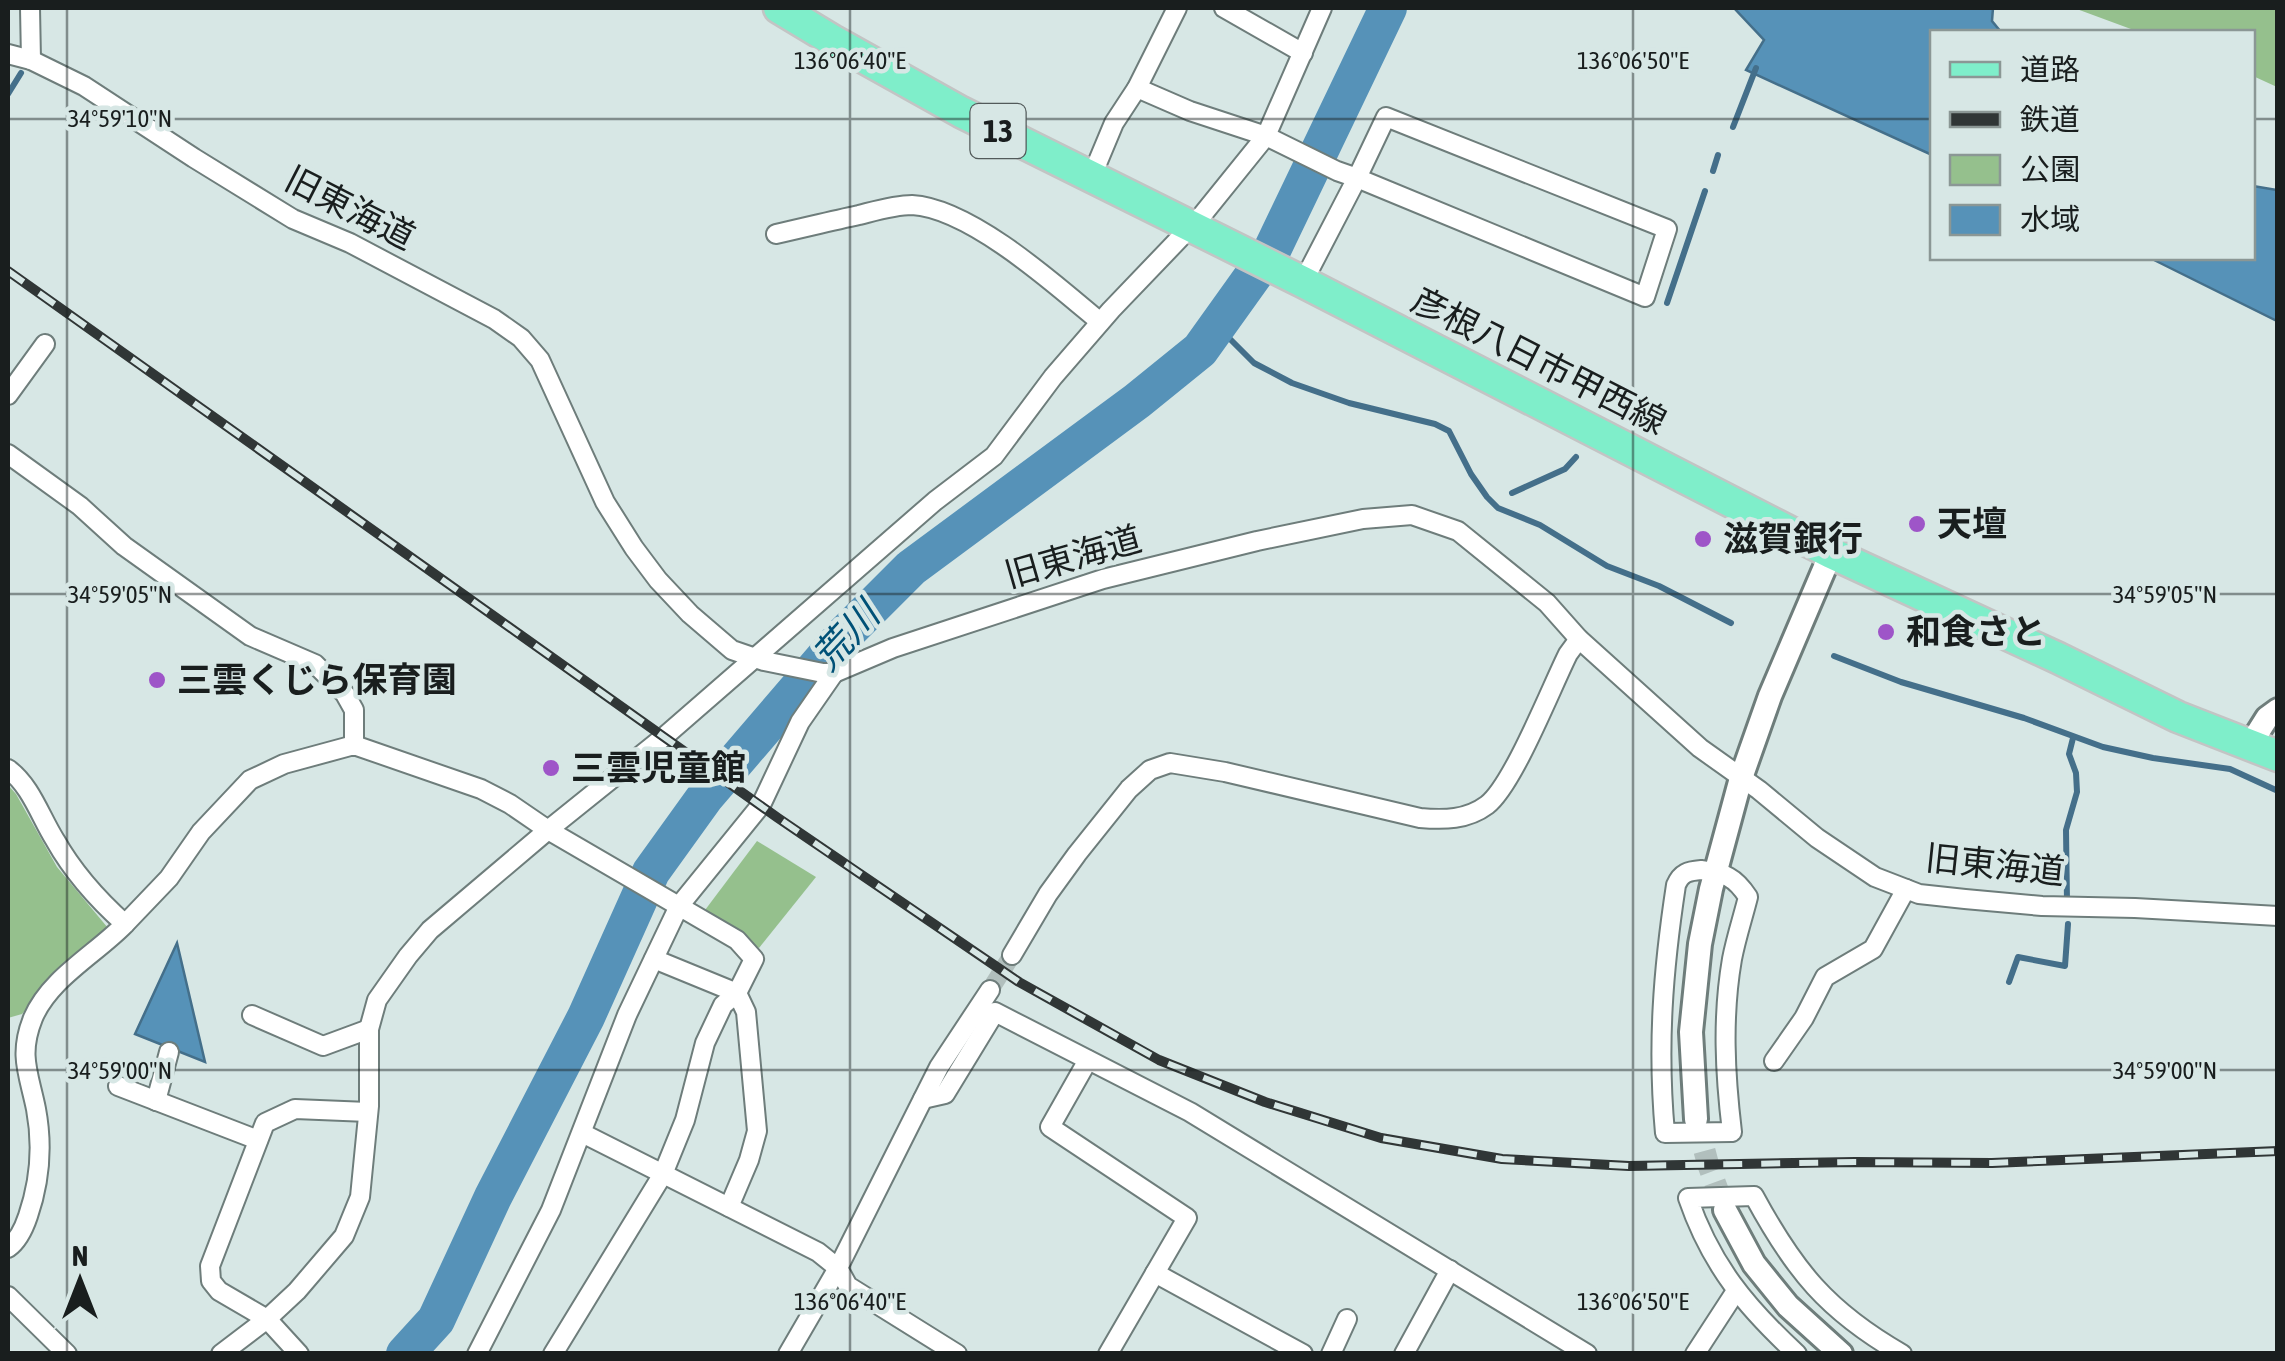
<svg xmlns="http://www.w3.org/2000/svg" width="2285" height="1361" viewBox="0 0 2285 1361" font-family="'Asap Condensed','Noto Sans JP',sans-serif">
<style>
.green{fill:#95c08d}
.water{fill:#5692b8;stroke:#446f8a;stroke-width:2.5}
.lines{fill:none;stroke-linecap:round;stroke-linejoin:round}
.stream{stroke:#446f8a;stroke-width:6}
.river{stroke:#5692b8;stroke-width:38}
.minor-tunnel{stroke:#b1bfbd;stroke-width:18;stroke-dasharray:18 9;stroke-linecap:butt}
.tertiary-tunnel{stroke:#b1bfbd;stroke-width:22;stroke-dasharray:22 11;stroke-linecap:butt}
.minor-casing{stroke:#6e7d7b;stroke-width:22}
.tertiary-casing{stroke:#6e7d7b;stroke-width:28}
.primary-casing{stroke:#c3c4c4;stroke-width:35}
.minor{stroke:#fff;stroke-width:18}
.tertiary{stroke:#fff;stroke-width:22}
.primary{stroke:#7feeca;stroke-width:30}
.rail-casing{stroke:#303636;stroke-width:10}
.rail{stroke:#d7e7e5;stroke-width:6;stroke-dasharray:19;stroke-linecap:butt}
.ticks{fill:none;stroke:#191e1e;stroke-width:2.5;stroke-opacity:0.45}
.poi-dot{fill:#9e55c8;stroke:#d7e7e5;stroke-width:4}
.labels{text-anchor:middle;stroke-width:9;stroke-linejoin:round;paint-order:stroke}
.shield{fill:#d7e7e5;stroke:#525a5a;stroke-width:2.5}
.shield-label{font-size:32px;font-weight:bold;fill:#191e1e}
.street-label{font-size:35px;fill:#191e1e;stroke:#d7e7e5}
.poi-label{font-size:35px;font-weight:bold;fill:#191e1e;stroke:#d7e7e5;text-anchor:start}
.water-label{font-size:38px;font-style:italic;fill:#005177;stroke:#d7e7e5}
.ticks-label{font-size:25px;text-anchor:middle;fill:#191e1e;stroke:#d7e7e5;stroke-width:9;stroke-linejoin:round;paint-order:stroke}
</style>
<rect width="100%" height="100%" fill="#d7e7e5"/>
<g class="green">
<polygon points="2074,8 2277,8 2277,87 2253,76 2252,32 2139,32"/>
<polygon points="8,785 16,794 57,867 108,928 69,964 22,1014 8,1018"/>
<polygon points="757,841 816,877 759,948 699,918"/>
</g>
<g class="water">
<polygon points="1734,8 1993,8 1992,21 2001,32 1932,32 1932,155 1746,70 1764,40"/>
<polygon points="2253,186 2277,190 2277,321 2150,258 2252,258"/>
<polygon points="177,943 205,1062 135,1034"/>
</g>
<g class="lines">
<g class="stream">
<polyline points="8,94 21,73"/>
<polyline points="1733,127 1756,68"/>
<polyline points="1713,171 1718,155"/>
<polyline points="1667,303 1705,191"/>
<polyline points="1217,326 1254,363 1292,383 1349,403 1435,424 1449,431 1471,474 1487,497 1498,508 1540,525 1607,566 1659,586 1731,623"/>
<polyline points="1512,493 1565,469 1576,457"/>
<polyline points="1834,656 1901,682 2024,718 2103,747 2153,758 2230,769 2278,791"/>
<polyline points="2067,902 2066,830 2077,792 2076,773 2069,754 2073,738"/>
<polyline points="2009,982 2018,957 2065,966 2068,924"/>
</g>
<polyline class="river" points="405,1354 436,1320 493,1197 586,1017 651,872 705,797 843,636 911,568 1137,401 1200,350 1273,248 1388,8"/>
<polyline class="minor-tunnel" points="990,990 1012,955"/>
<polyline class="tertiary-tunnel" points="1696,1119 1708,1164 1725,1210"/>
<defs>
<g id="minor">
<polyline points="30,8 31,60"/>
<polyline points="1224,8 1303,53"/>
<polyline points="8,54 31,60 84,86 194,158 293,219 350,243 494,319 521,338 540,360 605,502 634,548 658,580 690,614 732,650 764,661 823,673 834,673 893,648 1103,579 1257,541 1363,519 1412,515 1458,531 1547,603 1579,639 1700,748 1759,790 1817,838 1875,877 1919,894 1965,899 2042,906 2135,908 2278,916"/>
<polyline points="1137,88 1190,111 1266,136 1337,171 1357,178 1386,117 1667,229 1645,297 1357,178 1303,282"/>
<polyline points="1091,178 1114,123 1137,88 1177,8"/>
<path d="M776 234C803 228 831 221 859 215 875 211 895 205 912 205 970 208 1056 285 1100 322"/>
<polyline points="8,395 45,344"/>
<polyline points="8,454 80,506 124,546 250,636 315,664 345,694 354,710 354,745"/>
<path d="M8 769C31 786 40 816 55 840 73 872 97 899 125 924L169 878 201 832 250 780 284 764 354 745 481 789 510 804 548 830 737 940 754 959 737 993 723 1005 705 1043 685 1120 663 1174 553 1354"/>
<path d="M1701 870C1725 873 1735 877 1748 897 1743 917 1736 938 1732 959 1722 1017 1725 1074 1732 1132L1665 1133C1657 1046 1663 970 1676 885 1681 873 1688 871 1701 870Z"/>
<path d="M1012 955 1048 894 1077 854 1129 789 1150 770 1170 763 1225 772 1420 818C1444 820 1467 820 1487 805 1513 785 1551 688 1568 654L1579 639"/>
<polyline points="654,959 737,993 746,1012 757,1131 749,1160 729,1207"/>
<polyline points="252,1015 323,1046 369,1029"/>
<polyline points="1088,1060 1050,1127 1187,1218 1108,1354"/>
<polyline points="1774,1061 1804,1018 1825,977 1873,949 1906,889"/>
<polyline points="118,1086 258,1140"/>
<polyline points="923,1099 945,1094 995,1012 1190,1112 1587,1354"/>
<polyline points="156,1101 169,1052"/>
<polyline points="582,1133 818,1252 838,1268 848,1286 957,1354"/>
<path d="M8 1248C18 1241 24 1228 28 1216 40 1181 43 1146 36 1109 29 1074 18 1055 33 1018 50 978 96 954 125 924"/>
<polyline points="1155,1273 1303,1354"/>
<polyline points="8,1296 67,1354"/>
<polyline points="221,1354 267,1319 297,1291 344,1236 360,1197 369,1106 369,1029 377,1000 408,956 430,930 548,830 665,736 935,501 994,456 1053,377 1111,310 1203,214 1266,136 1322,8"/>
<polyline points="299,1354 267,1319 219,1291 211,1281 210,1266 265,1123 295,1109 368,1112"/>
<polyline points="477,1354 551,1210 627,1015 679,906 761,805 800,722 834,673"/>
<polyline points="788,1354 838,1268 939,1067 990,990"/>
<polyline points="1331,1354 1347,1319"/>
<polyline points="1404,1354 1450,1270"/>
<polyline points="1695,1354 1736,1291"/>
<path d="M1797 1354C1746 1307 1711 1265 1688 1198L1754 1196C1794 1270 1827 1311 1902 1354"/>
</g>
<g id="tertiary">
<polyline points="2250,745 2267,718 2278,710"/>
<polyline points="1696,1119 1691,1032 1700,944 1711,889 1741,778 1770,696 1831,553"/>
<polyline points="1725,1210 1754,1264 1788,1306 1841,1354"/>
</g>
<polyline id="primary" points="779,8 832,40 961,112 1303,282 1831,553 2058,658 2178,717 2278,756"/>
</defs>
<use href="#minor" class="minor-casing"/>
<use href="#tertiary" class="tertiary-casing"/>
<use href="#primary" class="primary-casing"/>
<use href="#minor" class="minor"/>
<use href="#tertiary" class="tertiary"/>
<use href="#primary" class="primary"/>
<defs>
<polyline id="rail" points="8,271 778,818 1019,982 1159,1060 1265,1102 1381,1138 1502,1159 1629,1166 1855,1162 1992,1163 2278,1151"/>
</defs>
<use href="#rail" class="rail-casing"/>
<use href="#rail" class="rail"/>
</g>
<path class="ticks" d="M67 8V1354M850 8V1354M1633 8V1354M8 119H1932M2252 119H2278M8 594H2278M8 1070H2278"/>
<g class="poi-dot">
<circle cx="1917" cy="524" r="10"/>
<circle cx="1703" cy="539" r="10"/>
<circle cx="1886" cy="632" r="10"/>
<circle cx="157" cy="680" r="10"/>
<circle cx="551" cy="768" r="10"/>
</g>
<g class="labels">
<rect class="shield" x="970.5" y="104" width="55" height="54" rx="8"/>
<g class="shield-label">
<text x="998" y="142">13</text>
</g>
<g class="street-label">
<text transform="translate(350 208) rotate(27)" y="12">旧東海道</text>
<text transform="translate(1539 361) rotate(27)" y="12">彦根八日市甲西線</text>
<text transform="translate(1073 557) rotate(-16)" y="12">旧東海道</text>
<text transform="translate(1995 865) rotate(6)" y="12">旧東海道</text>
</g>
<g class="poi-label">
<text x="1937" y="536">天壇</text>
<text x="1723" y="551">滋賀銀行</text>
<text x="1906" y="644">和食さと</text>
<text x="177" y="692">三雲くじら保育園</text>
<text x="571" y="780">三雲児童館</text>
</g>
<g class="water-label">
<text transform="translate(846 636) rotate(-47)" y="13">荒川</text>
</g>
</g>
<g class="ticks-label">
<text x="850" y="69">136°06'40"E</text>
<text x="1633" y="69">136°06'50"E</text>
<text x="120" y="127">34°59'10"N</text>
<text x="120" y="603">34°59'05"N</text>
<text x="2165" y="603">34°59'05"N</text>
<text x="120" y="1079">34°59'00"N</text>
<text x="2165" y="1079">34°59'00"N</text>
<text x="850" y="1310">136°06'40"E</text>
<text x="1633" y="1310">136°06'50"E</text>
</g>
<rect width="2285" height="1361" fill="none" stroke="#191e1e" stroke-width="20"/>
<rect x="1930" y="30" width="325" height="230" fill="#d7e7e5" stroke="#8b9795" stroke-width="2.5"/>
<rect x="1950" y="62" width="50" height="15" fill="#7feeca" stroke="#8b9795" stroke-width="2.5"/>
<text x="2020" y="80" font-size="30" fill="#191e1e">道路</text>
<rect x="1950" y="112" width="50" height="15" fill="#303636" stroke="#8b9795" stroke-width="2.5"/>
<text x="2020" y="130" font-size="30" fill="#191e1e">鉄道</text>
<rect x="1950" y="155" width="50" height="30" fill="#95c08d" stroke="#8b9795" stroke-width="2.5"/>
<text x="2020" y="180" font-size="30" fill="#191e1e">公園</text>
<rect x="1950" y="205" width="50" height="30" fill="#5692b8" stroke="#8b9795" stroke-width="2.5"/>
<text x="2020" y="230" font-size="30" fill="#191e1e">水域</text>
<g transform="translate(80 1281)" stroke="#d7e7e5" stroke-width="8" paint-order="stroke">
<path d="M0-8L18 38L0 25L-18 38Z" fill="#191e1e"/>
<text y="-15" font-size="28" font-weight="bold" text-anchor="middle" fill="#191e1e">N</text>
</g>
</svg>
